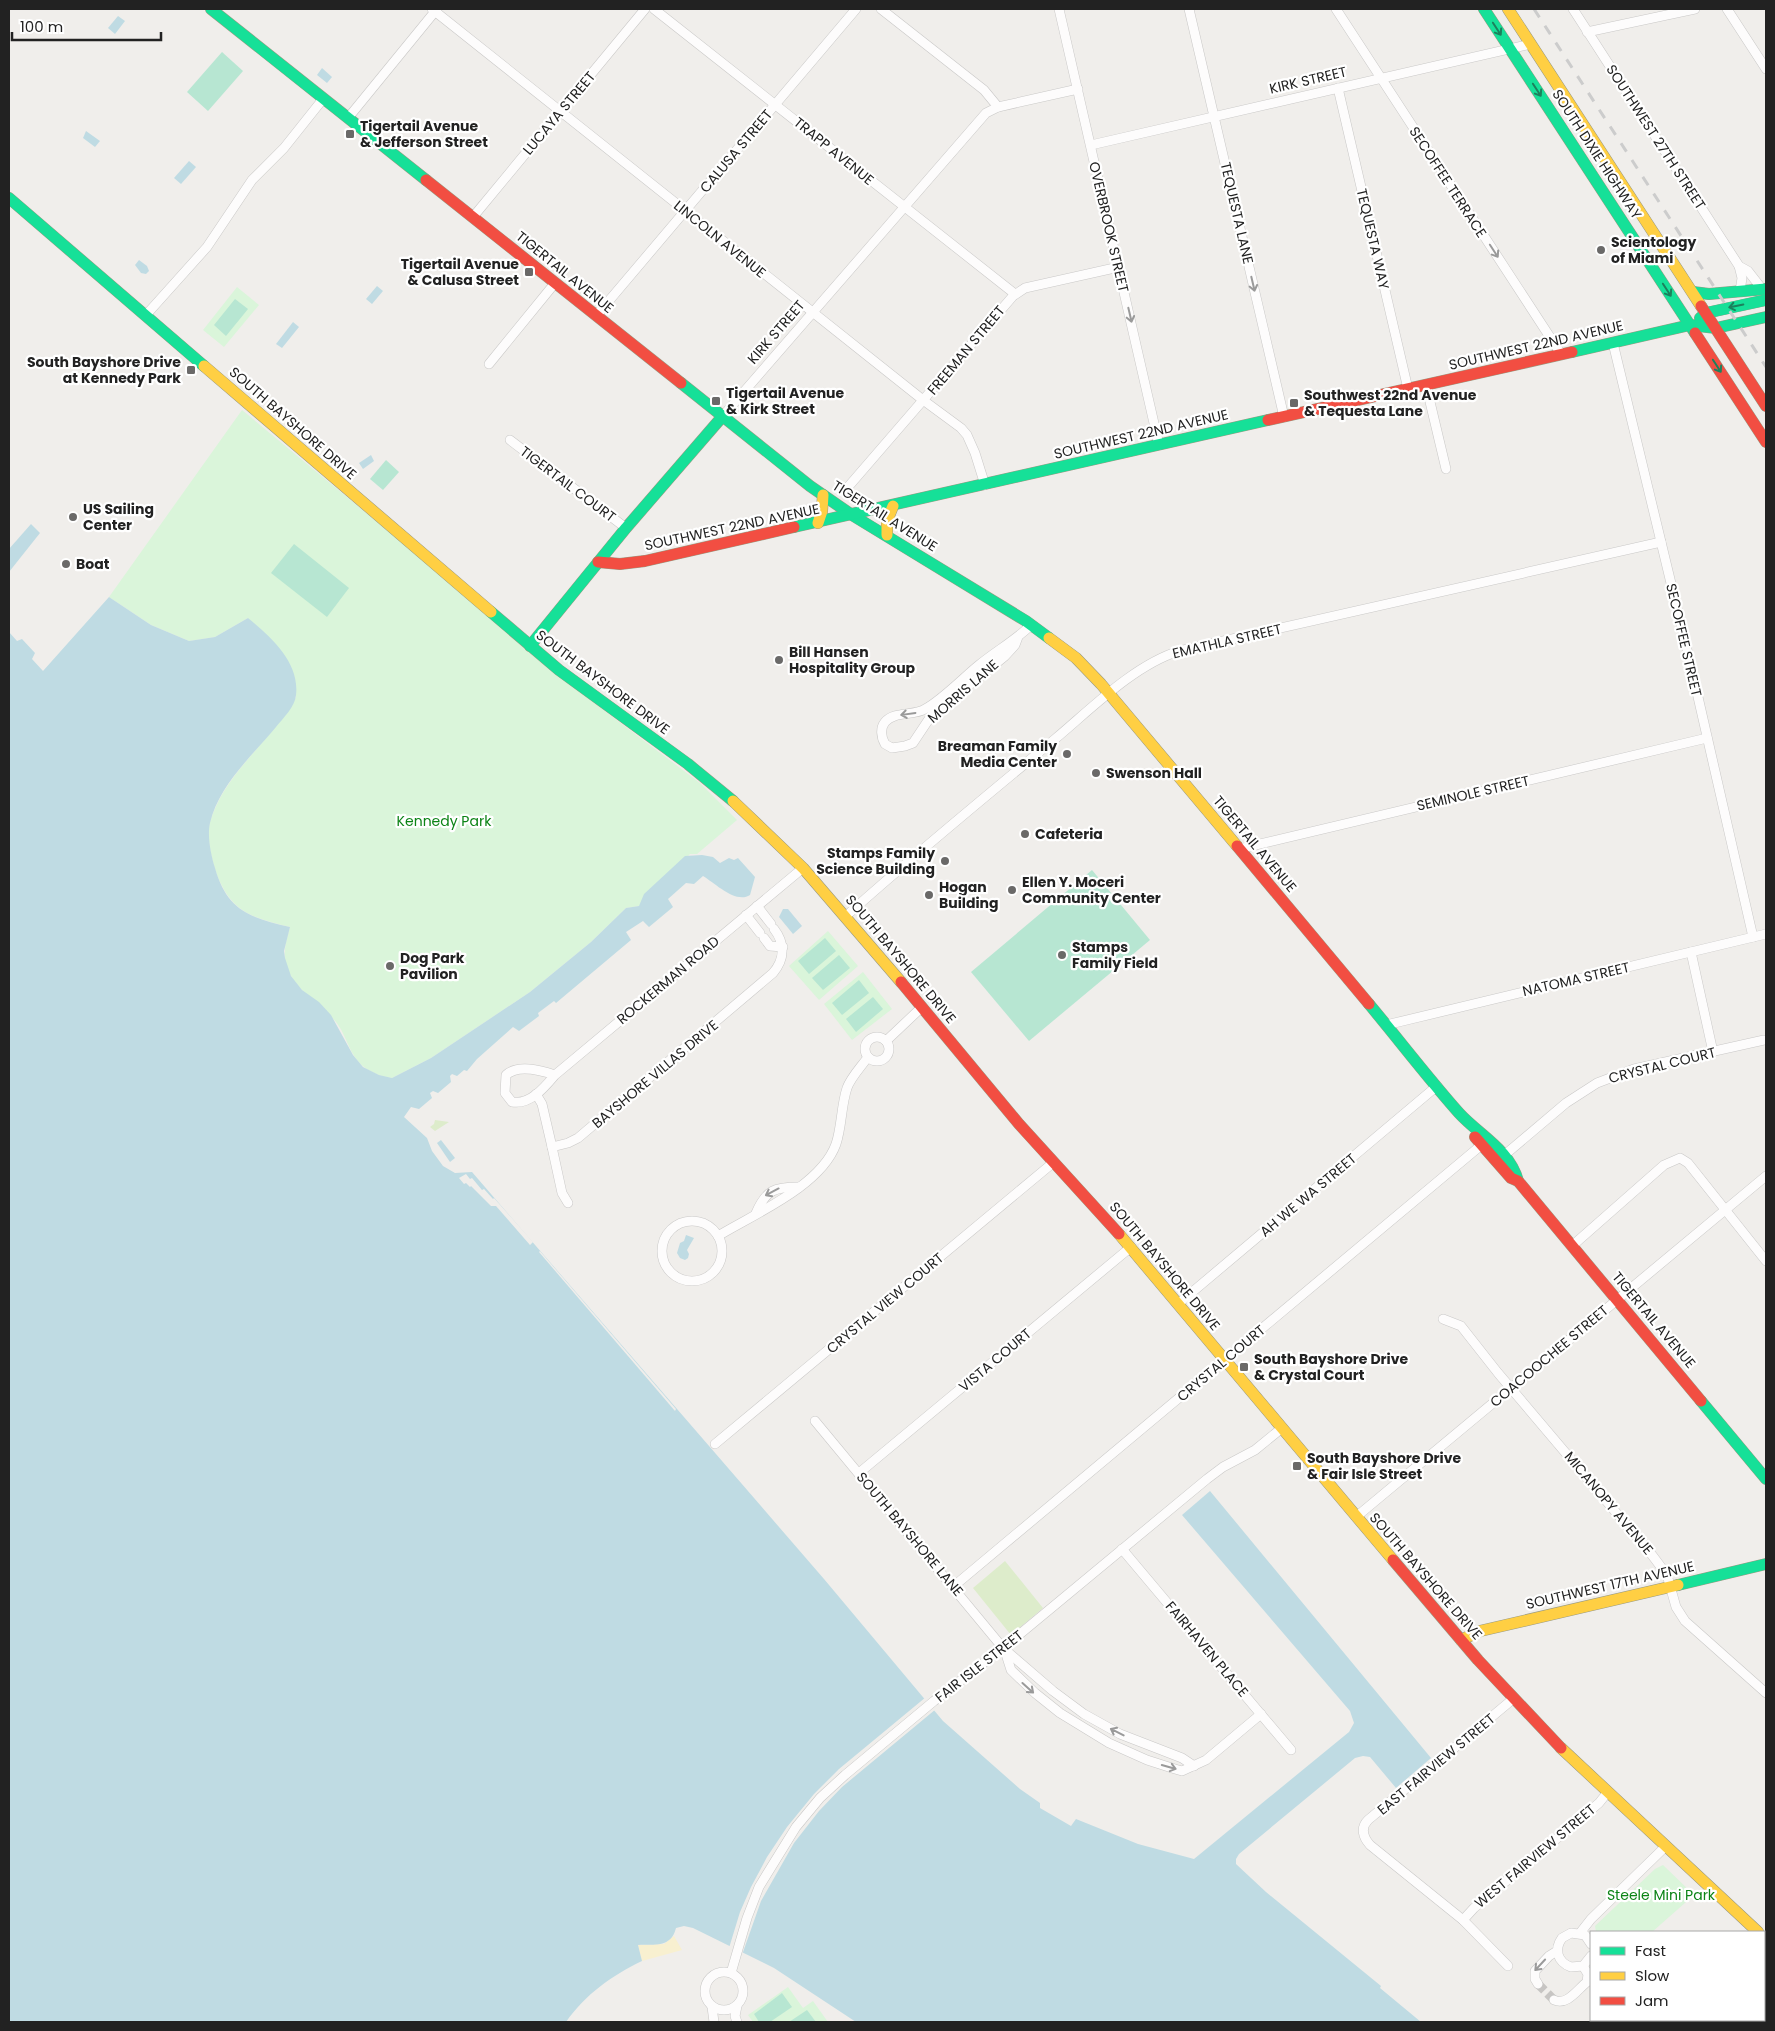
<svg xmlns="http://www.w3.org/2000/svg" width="1775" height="2031" viewBox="0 0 1775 2031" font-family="Poppins,sans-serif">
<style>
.grass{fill:#ddeccb}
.sand{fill:#f8f0d0}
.park{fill:#daf5da}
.pitch{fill:#b7e6d2}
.water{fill:#bfdbe3}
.pier{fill:#f0eeeb}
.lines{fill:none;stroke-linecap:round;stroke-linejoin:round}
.street-tunnel{stroke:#c7c5c3;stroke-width:9;stroke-dasharray:9 4.5;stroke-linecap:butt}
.street-casing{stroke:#c9c8c7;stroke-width:10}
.fast-casing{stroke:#999a82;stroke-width:12}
.slow-casing{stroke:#999a82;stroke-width:12}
.jam-casing{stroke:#999a82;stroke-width:12}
.street{stroke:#fdfcfc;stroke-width:9}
.fast{stroke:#16e098;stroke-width:11}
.slow{stroke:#ffcf43;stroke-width:11}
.jam{stroke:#f24e42;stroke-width:11}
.rail{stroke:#ccc;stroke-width:3;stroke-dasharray:10 10;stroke-linecap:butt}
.oneway{stroke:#1c815d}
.oneway2{stroke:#9a9a9a}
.poi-dot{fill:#6a6968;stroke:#fff;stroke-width:2}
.labels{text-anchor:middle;stroke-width:4.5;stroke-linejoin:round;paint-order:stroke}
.street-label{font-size:14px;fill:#222;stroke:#fff}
.poi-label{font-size:14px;font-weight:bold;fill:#222;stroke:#fff;text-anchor:start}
.park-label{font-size:14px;fill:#0c8416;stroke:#fff}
</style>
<rect width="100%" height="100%" fill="#f0eeeb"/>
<g class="grass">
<polygon points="435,1120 449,1122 435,1131 430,1127 434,1124"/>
<polygon points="1005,1561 1043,1608 1011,1635 973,1588"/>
</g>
<polygon class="sand" points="674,1936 682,1950 642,1961 638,1945 664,1944"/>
<g class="park">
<polygon points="237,287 259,305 224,347 203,330"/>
<path d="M242 410 606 712 700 783 737 820 697 854H690L639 906 626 908 591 942 530 992 431 1058 392 1078C383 1077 372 1073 364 1067 349 1055 347 1036 336 1022 321 1004 296 991 287 968 282 954 286 941 290 927 253 918 232 913 217 875 212 861 206 837 210 822 225 772 271 742 296 697L248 618 215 637 189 641 151 625 109 597Z"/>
<polygon points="828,931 858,966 819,1000 789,966"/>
<polygon points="863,972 892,1009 852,1040 824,1004"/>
<polygon points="1663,1865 1694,1895 1652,1932 1596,1932 1595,1926 1655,1869"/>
<polygon points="788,1987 803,2008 813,2001 828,2022 753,2022 748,2015"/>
</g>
<g class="pitch">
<polygon points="222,52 243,71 208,111 187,92"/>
<polygon points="235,299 248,309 226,336 214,325"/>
<polygon points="386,460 399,472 383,490 370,479"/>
<polygon points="294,544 349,588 327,617 271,573"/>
<polygon points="1092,870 1150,940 1029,1041 971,972"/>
<polygon points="825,938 836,951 809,974 798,961"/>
<polygon points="839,955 850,968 823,990 812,978"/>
<polygon points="859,980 869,993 842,1015 832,1003"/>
<polygon points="873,997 883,1009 856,1032 846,1019"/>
<polygon points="782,1993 792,2007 770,2022 759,2022 754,2014"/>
<polygon points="807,2010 816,2022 789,2022"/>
</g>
<g class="water">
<polygon points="118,16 125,21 115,34 108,28"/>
<polygon points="322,68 332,77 327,83 317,75"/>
<polygon points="86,131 100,141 95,147 83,138"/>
<polygon points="189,161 196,167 181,184 174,178"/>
<polygon points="139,260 147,266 149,271 146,274 141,273 135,265"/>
<polygon points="377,286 383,291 372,304 366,299"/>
<polygon points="293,322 299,327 282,348 276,344"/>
<polygon points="371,455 374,461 363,469 359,463"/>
<polygon points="31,524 40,533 9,572 9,549"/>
<path d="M109 597 151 625 189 641 215 637 248 618C270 636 300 662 296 695 295 707 283 718 276 727 252 756 219 785 210 823 207 836 211 855 215 868 227 911 251 918 290 927L284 951 285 958 291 976 302 990 319 1002 331 1015 353 1055 363 1067 379 1075 392 1078 431 1058 530 992 591 942 626 908 639 906 644 894 685 856 702 855 713 857 720 863 729 858 734 860 738 858 755 877 750 895C736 904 716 884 703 876L694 884 686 883 668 899 673 907 649 927 643 921 626 932 631 940 556 1003 554 1001 538 1013 539 1016 519 1031 513 1027 477 1059 467 1071 464 1070 457 1076 452 1074 450 1076 451 1082 438 1093 433 1091 430 1093 432 1098 419 1109 411 1107 404 1117 427 1138 432 1151 443 1166 455 1173 472 1172 824 1579 943 1721 1020 1789 1040 1803V1808L1071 1826 1076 1819 1138 1844 1194 1859 1349 1732 1354 1723 1350 1711 1182 1515 1210 1491 1431 1758 1396 1788 1370 1757 1363 1756 1355 1758 1239 1854 1236 1859V1864L1266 1892 1381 1986 1380 1988 1421 2022H856L774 1968 693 1928 684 1926 676 1928C671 1948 655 1944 638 1945L642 1961C611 1976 586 1994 566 2022H9V632L17 641 22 639 35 653 32 659 43 671Z"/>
<polygon points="783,909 788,909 802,926 793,934 779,917"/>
<polygon points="441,1140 455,1158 450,1162 437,1143"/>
<polygon points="686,1235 694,1238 687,1250 689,1254 688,1258 685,1260 680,1258 677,1253 680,1243 684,1241"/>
</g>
<g class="pier">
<polygon points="466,1174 470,1179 472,1178 482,1190 484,1189 493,1199 494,1198 533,1242 530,1245 496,1206 491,1206 471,1186 470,1187 466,1183 464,1184 459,1178"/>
<polygon points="540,1251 676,1409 675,1411 539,1252"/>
<polygon points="926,1697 936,1709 842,1787 819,1811 794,1843 761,1901 742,1955 729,1948 740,1912 751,1887 767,1857 787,1827 814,1794 839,1769"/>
</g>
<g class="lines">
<polyline class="street-tunnel" points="1538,1984 1554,2000"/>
<defs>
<g id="street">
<polyline points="432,9 923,400 961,428 967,435 975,453 985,485"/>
<polyline points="654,9 1015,294"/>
<polyline points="881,9 984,90 998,107"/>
<polyline points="1059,9 1159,445"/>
<polyline points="1189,9 1284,417"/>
<polyline points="1336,9 1561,354"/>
<polyline points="1573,9 1739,266 1742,278 1740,291"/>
<polyline points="1727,9 1766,69"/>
<polyline points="1587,32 1695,9"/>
<polyline points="1338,88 1408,389"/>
<polyline points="348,118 437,9"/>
<polyline points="1091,145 1531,44"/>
<polyline points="473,217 645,9"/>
<polyline points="1739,266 1748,271 1762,289"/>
<polyline points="146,315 207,247 252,180 284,148 323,99"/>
<polyline points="596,316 856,9"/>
<polyline points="1613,343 1690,662 1753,937"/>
<polyline points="489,364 555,283"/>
<polyline points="1426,385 1446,469"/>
<polyline points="722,417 986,113 998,107 1078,89"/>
<polyline points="510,440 626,528"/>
<polyline points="848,487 1013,296 1025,288 1119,267"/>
<path d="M1018 637 1015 645 1005 656 931 716 913 743 905 746 892 748 885 744C881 737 880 728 885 722 894 711 914 716 925 709 941 701 964 677 979 665 996 651 1016 640 1031 625"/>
<polyline points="1239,849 1707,738"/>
<polyline points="757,906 771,924"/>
<polyline points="746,915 760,933"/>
<path d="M846 916C914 855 985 797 1055 739 1091 709 1134 665 1179 651L1661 542"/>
<polyline points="764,938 770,946 783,947"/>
<polyline points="1691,952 1713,1052"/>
<polyline points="1386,1025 1766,934"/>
<circle cx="877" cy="1049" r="12"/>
<polyline points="886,1041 922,1007"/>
<path d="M555 1075C540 1070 518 1064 506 1075L505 1093 512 1102C530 1105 544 1088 555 1075L803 868"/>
<path d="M536 1094 542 1104 552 1147 568 1143 578 1138 773 973C785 959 785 943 774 929"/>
<polyline points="552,1147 562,1193 568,1203"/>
<polyline points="1501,1158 1566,1103 1597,1083 1634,1069 1764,1040"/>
<path d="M756 1213C766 1190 774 1187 799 1187"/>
<circle cx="692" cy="1251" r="30"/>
<path d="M718 1236C754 1214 821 1186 836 1144 842 1126 841 1106 847 1088 851 1077 861 1067 868 1057"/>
<polyline points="1572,1246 1664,1165 1680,1158 1688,1163 1766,1261"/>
<polyline points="1178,1304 1437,1086"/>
<polyline points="1443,1319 1461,1326 1498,1373 1652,1555 1667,1575 1676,1607 1685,1621 1766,1693"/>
<polyline points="815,1421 1003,1648 1053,1691 1084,1714 1120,1734 1182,1758 1194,1766"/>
<polyline points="715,1444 1054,1162"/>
<polyline points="859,1473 1131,1247"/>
<polyline points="1356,1517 1766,1176"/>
<polyline points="1122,1549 1291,1750"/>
<polyline points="954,1586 1485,1142"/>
<polyline points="1004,1648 1011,1670 1035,1693 1060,1713 1109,1743 1147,1760 1175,1769 1182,1771 1206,1760 1261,1714"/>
<polyline points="1463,1920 1474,1908 1599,1803 1607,1793"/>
<polyline points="1580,1933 1591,1919 1665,1847"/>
<path d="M1591 1944 1585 1935 1571 1933 1562 1938C1554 1949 1557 1962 1571 1967L1583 1966 1591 1956"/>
<path d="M1508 1966 1463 1920 1370 1845C1363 1837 1360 1828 1368 1820L1513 1699"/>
<circle cx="724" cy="1991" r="19"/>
<polyline points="731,1973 747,1918 759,1887 796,1827 820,1798 845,1775 934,1701 1003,1648 1207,1479 1223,1467 1255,1450 1282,1428"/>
<polyline points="1764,1973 1766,1970"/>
<polyline points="1538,1984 1535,1979 1535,1971 1549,1956 1557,1951"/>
<path d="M1554 2000C1567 2006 1577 1990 1587 1982L1588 1974 1583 1966"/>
<polyline points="737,2006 735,2016 737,2022"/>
<polyline points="712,2007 714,2022"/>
<polyline points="1735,2020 1738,2022"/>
<polyline points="1641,2022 1644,2020"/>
</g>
<g id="fast">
<polyline points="211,9 426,180"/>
<polyline points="1484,9 1695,333"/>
<polyline points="9,198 204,366"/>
<polyline points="1693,292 1709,294 1766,289"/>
<polyline points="1700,318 1706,313 1766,300"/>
<polyline points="1572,352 1690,325 1716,328 1766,317"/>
<polyline points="681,383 810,486 852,515 1026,621 1049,638"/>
<polyline points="794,527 1268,420"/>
<polyline points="491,612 559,670 688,764 733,801"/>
<polyline points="530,646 626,528 722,417"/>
<path d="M1369 1004C1399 1040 1428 1078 1459 1113 1479 1135 1510 1150 1518 1181"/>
<polyline points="1701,1401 1766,1479"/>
<polyline points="1678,1585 1766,1564"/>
</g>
<g id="slow">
<polyline points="1508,9 1701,306"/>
<polyline points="204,366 491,612"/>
<polyline points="818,523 822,511 823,495"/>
<polyline points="887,535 887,521 893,506"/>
<polyline points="1049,638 1076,658 1101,684 1237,846"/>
<polyline points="733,801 803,868 901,982"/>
<polyline points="1119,1234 1393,1560"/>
<polyline points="1461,1640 1480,1631 1678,1585"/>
<polyline points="1561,1748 1758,1932"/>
</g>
<g id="jam">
<polyline points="426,180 681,383"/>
<polyline points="1701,306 1766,406"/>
<polyline points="1695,333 1766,442"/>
<polyline points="1268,420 1572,352"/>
<polyline points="598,562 620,564 645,561 794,527"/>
<polyline points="1237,846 1369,1004"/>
<polyline points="901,982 1019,1124 1119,1234"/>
<polyline points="1475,1137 1511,1178 1518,1181 1701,1401"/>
<polyline points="1393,1560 1478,1660 1561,1748"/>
</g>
</defs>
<use href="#street" class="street-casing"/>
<use href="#fast" class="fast-casing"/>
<use href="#slow" class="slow-casing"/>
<use href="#jam" class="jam-casing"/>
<use href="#street" class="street"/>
<use href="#fast" class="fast"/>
<use href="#slow" class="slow"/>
<use href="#jam" class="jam"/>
<polyline class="rail" points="1534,9 1766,367"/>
</g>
<defs><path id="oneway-shaft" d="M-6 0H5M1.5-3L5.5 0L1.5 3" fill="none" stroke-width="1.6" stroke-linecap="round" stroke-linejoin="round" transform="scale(1.25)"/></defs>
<g class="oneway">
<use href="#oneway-shaft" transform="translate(1497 29) rotate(57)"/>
<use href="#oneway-shaft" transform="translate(1537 90) rotate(57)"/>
<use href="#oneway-shaft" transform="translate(1667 290) rotate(57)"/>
<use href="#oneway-shaft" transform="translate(1736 306) rotate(168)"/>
<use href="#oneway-shaft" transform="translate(1717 366) rotate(57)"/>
</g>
<g class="oneway2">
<use href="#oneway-shaft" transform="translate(1494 251) rotate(57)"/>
<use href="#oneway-shaft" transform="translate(1253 284) rotate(77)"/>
<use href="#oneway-shaft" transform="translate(1130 315) rotate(77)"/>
<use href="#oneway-shaft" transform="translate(908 714) rotate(172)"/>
<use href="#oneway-shaft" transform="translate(772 1192) rotate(152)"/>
<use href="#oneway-shaft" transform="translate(1028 1688) rotate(42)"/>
<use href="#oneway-shaft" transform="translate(1117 1732) rotate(-153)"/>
<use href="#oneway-shaft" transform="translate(1169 1767) rotate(16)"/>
<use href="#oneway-shaft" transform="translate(1540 1965) rotate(133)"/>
</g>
<g class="poi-dot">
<rect x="345" y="129" width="10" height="10" rx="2.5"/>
<circle cx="1601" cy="250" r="5"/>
<rect x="524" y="267" width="10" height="10" rx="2.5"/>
<rect x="186" y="365" width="10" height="10" rx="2.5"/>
<rect x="711" y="396" width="10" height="10" rx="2.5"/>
<rect x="1289" y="398" width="10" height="10" rx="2.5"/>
<circle cx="73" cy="517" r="5"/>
<circle cx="66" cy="564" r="5"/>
<circle cx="779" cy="660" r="5"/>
<circle cx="1067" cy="754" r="5"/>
<circle cx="1096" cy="773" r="5"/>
<circle cx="1025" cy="834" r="5"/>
<circle cx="945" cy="861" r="5"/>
<circle cx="1012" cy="890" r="5"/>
<circle cx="929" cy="895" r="5"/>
<circle cx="1062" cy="955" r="5"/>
<circle cx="390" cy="966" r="5"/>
<rect x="1239" y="1362" width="10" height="10" rx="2.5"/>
<rect x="1292" y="1461" width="10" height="10" rx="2.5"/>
</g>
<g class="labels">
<g class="street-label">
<text transform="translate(1308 80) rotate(-13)" y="5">KIRK STREET</text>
<text transform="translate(559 113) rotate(-50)" y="5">LUCAYA STREET</text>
<text transform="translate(1656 137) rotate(57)" y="5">SOUTHWEST 27TH STREET</text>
<text transform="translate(736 151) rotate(-50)" y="5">CALUSA STREET</text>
<text transform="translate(834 151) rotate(39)" y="5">TRAPP AVENUE</text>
<text transform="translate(1597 154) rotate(57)" y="5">SOUTH DIXIE HIGHWAY</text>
<text transform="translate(1448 182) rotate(57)" y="5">SECOFFEE TERRACE</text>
<text transform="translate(1237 213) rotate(77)" y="5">TEQUESTA LANE</text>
<text transform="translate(1109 227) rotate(77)" y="5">OVERBROOK STREET</text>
<text transform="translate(720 239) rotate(39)" y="5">LINCOLN AVENUE</text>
<text transform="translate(1373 239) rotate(77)" y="5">TEQUESTA WAY</text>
<text transform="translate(565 272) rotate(39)" y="5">TIGERTAIL AVENUE</text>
<text transform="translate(776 332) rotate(-49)" y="5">KIRK STREET</text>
<text transform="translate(1536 345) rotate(-13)" y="5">SOUTHWEST 22ND AVENUE</text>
<text transform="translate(966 350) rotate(-50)" y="5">FREEMAN STREET</text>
<text transform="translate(293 423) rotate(41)" y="5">SOUTH BAYSHORE DRIVE</text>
<text transform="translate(1141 434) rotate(-13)" y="5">SOUTHWEST 22ND AVENUE</text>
<text transform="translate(568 484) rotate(37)" y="5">TIGERTAIL COURT</text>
<text transform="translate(885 516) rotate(32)" y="5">TIGERTAIL AVENUE</text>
<text transform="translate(732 527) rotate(-12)" y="5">SOUTHWEST 22ND AVENUE</text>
<text transform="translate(1684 640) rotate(77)" y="5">SECOFFEE STREET</text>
<text transform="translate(1227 641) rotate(-13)" y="5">EMATHLA STREET</text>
<text transform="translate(603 682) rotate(37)" y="5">SOUTH BAYSHORE DRIVE</text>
<text transform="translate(963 691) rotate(-41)" y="5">MORRIS LANE</text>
<text transform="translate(1473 793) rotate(-13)" y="5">SEMINOLE STREET</text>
<text transform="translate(1255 844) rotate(50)" y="5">TIGERTAIL AVENUE</text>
<text transform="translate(901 959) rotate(50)" y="5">SOUTH BAYSHORE DRIVE</text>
<text transform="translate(1576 979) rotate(-13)" y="5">NATOMA STREET</text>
<text transform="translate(668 980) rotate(-40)" y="5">ROCKERMAN ROAD</text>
<text transform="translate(1662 1065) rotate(-14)" y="5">CRYSTAL COURT</text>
<text transform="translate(655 1074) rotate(-40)" y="5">BAYSHORE VILLAS DRIVE</text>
<text transform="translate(1308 1195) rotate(-40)" y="5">AH WE WA STREET</text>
<text transform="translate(1165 1266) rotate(50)" y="5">SOUTH BAYSHORE DRIVE</text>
<text transform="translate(885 1303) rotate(-40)" y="5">CRYSTAL VIEW COURT</text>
<text transform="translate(1654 1320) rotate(50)" y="5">TIGERTAIL AVENUE</text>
<text transform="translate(1549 1356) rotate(-40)" y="5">COACOOCHEE STREET</text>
<text transform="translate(995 1360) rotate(-40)" y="5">VISTA COURT</text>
<text transform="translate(1221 1363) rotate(-40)" y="5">CRYSTAL COURT</text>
<text transform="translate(1609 1503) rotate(50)" y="5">MICANOPY AVENUE</text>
<text transform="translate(910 1534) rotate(50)" y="5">SOUTH BAYSHORE LANE</text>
<text transform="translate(1426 1576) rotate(49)" y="5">SOUTH BAYSHORE DRIVE</text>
<text transform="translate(1610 1585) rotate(-13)" y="5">SOUTHWEST 17TH AVENUE</text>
<text transform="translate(1207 1649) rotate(50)" y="5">FAIRHAVEN PLACE</text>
<text transform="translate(979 1666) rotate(-38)" y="5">FAIR ISLE STREET</text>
<text transform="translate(1436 1764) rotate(-40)" y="5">EAST FAIRVIEW STREET</text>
<text transform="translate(1535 1856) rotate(-40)" y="5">WEST FAIRVIEW STREET</text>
</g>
<g class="poi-label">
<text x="360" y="131">Tigertail Avenue<tspan x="360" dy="16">&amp; Jefferson Street</tspan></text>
<text x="1611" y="247">Scientology<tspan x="1611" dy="16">of Miami</tspan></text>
<text x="519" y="269" text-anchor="end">Tigertail Avenue<tspan x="519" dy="16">&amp; Calusa Street</tspan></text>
<text x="181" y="367" text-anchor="end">South Bayshore Drive<tspan x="181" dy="16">at Kennedy Park</tspan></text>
<text x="726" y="398">Tigertail Avenue<tspan x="726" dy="16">&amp; Kirk Street</tspan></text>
<text x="1304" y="400">Southwest 22nd Avenue<tspan x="1304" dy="16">&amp; Tequesta Lane</tspan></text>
<text x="83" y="514">US Sailing<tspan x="83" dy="16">Center</tspan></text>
<text x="76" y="569">Boat</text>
<text x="789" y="657">Bill Hansen<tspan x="789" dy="16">Hospitality Group</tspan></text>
<text x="1057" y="751" text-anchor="end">Breaman Family<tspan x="1057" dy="16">Media Center</tspan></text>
<text x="1106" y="778">Swenson Hall</text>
<text x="1035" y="839">Cafeteria</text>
<text x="935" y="858" text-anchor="end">Stamps Family<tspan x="935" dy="16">Science Building</tspan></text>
<text x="1022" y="887">Ellen Y. Moceri<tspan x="1022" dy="16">Community Center</tspan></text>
<text x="939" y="892">Hogan<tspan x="939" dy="16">Building</tspan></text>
<text x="1072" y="952">Stamps<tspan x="1072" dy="16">Family Field</tspan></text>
<text x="400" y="963">Dog Park<tspan x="400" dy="16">Pavilion</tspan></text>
<text x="1254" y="1364">South Bayshore Drive<tspan x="1254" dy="16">&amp; Crystal Court</tspan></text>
<text x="1307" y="1463">South Bayshore Drive<tspan x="1307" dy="16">&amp; Fair Isle Street</tspan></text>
</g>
<g class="park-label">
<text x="444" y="826">Kennedy Park</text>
<text x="1661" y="1900">Steele Mini Park</text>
</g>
</g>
<rect width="1775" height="2031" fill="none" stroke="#222222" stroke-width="20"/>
<rect x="1590" y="1931" width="175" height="90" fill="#ffffff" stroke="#a7a7a7"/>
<rect x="1600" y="1947" width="25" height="8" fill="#16e098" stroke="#a7a7a7"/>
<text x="1635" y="1956" font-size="15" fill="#222222">Fast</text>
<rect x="1600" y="1972" width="25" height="8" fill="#ffcf43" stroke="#a7a7a7"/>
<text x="1635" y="1981" font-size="15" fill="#222222">Slow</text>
<rect x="1600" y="1997" width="25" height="8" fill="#f24e42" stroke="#a7a7a7"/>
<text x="1635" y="2006" font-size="15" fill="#222222">Jam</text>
<path d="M12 32v8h149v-8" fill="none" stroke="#222222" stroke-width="2.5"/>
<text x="20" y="32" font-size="15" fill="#222222" stroke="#ffffff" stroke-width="4" paint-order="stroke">100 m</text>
</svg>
